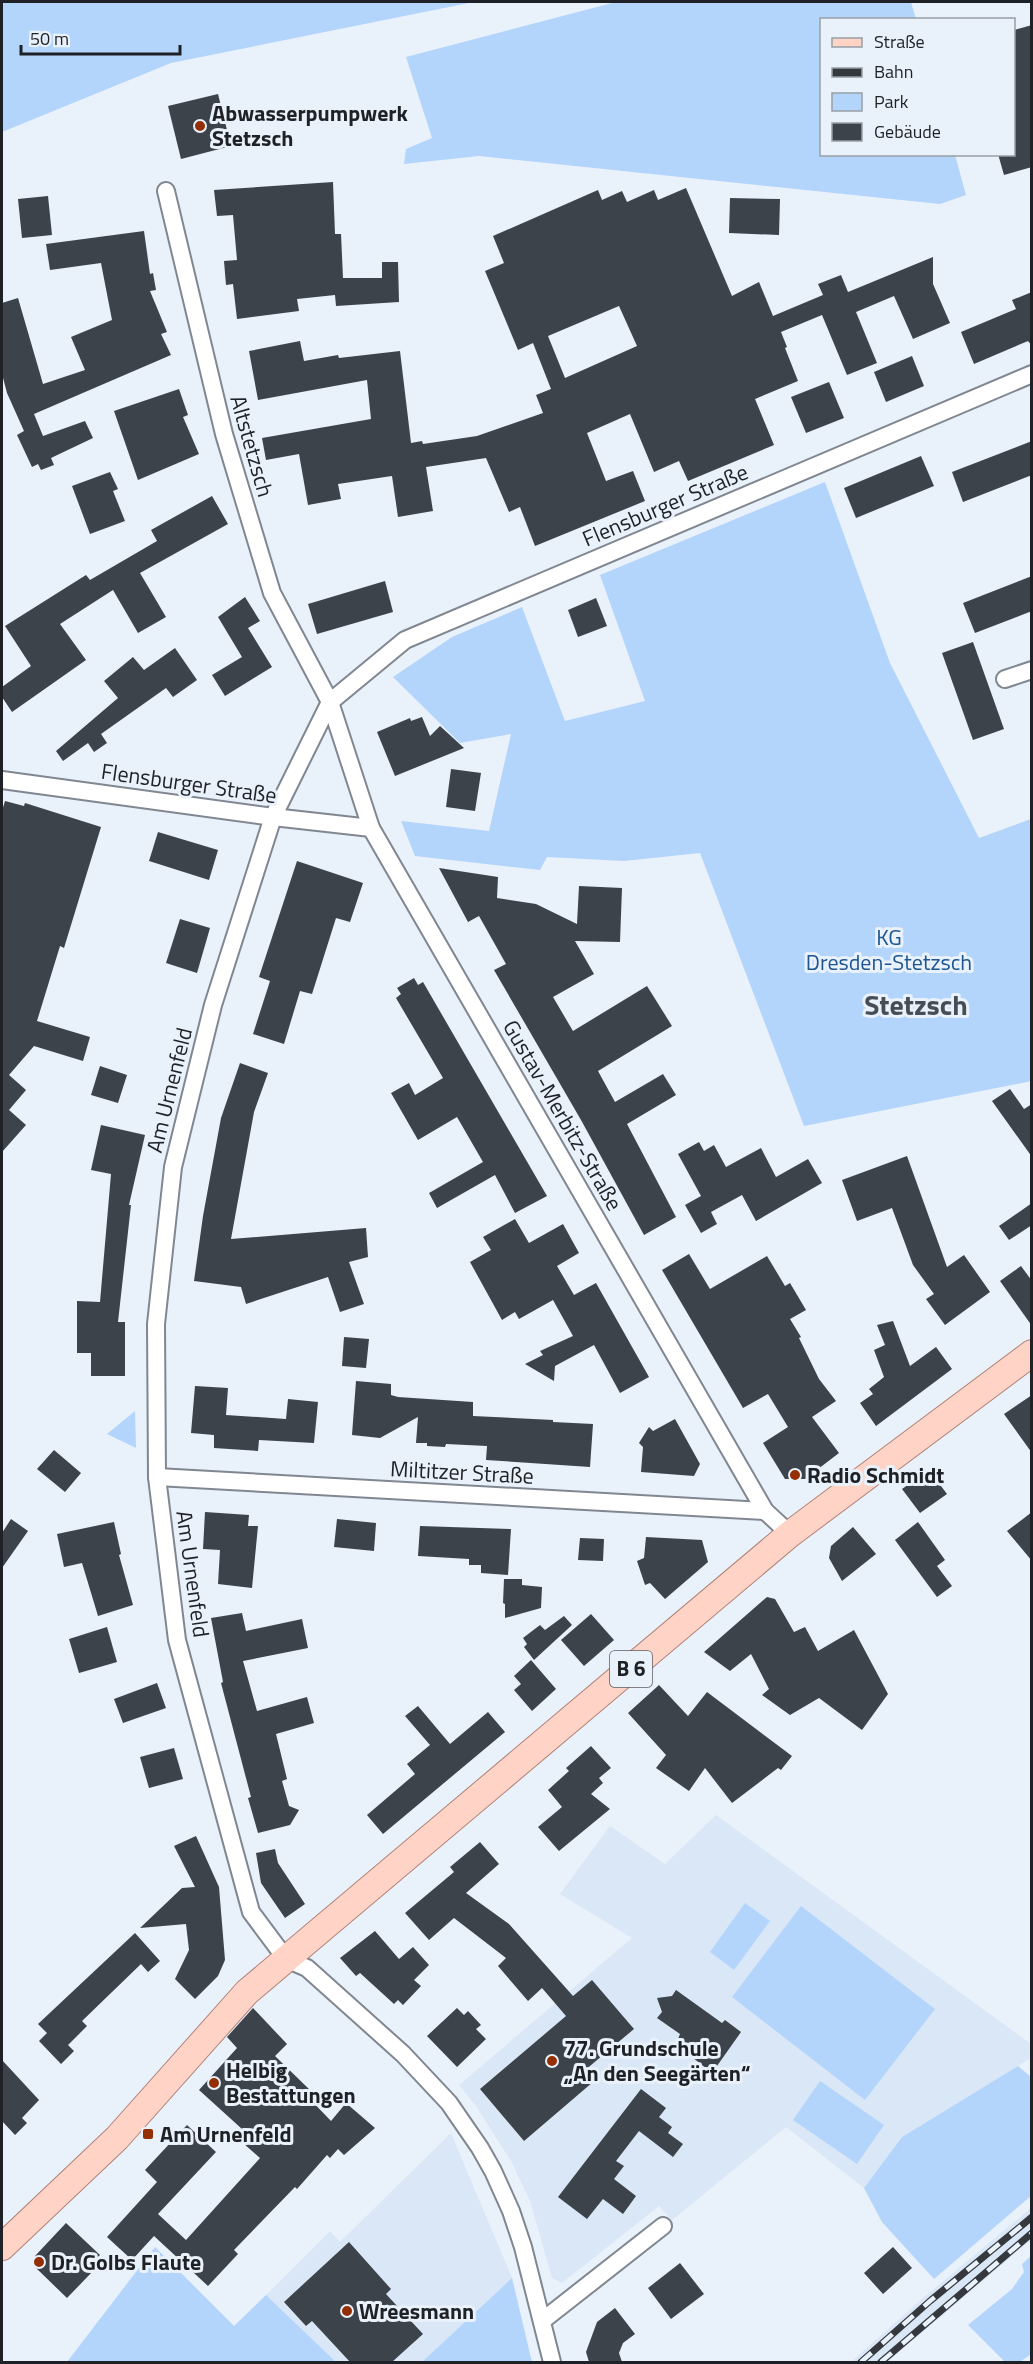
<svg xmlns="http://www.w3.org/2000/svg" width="1033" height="2364" viewBox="0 0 1033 2364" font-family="'Titillium Web',sans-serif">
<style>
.built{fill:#dae7f7}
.green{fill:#b4d5fb}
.building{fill:#3c434a;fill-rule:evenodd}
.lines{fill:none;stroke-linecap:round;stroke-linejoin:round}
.minor-casing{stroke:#808790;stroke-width:20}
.primary-casing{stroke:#b08276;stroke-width:28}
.minor{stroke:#fff;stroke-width:16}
.primary{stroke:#ffd4c7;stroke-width:26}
.rail-casing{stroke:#35393e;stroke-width:7}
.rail{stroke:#e9f1fb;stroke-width:4.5;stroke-dasharray:14;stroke-linecap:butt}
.poi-dot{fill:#942e04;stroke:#e9f1fb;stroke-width:2}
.labels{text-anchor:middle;stroke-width:6;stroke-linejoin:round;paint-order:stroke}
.shield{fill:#e9f1fb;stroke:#5b5f65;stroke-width:1.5}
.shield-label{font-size:21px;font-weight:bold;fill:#1e2125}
.poi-label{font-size:22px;font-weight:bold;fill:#1e2125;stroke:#e9f1fb;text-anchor:start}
.street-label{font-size:22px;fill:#1e2125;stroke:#e9f1fb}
.park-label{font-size:22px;fill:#1d5591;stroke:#e9f1fb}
.district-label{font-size:28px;font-weight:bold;fill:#464d55;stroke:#e9f1fb}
</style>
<rect width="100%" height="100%" fill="#e9f1fb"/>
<g class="built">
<polygon points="716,1815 1031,2044 1031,2058 902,2137 864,2188 786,2127 672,2220 659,2206 562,2283 552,2278 530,2201 511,2161 476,2106 459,2085 632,1938 560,1894 610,1826 665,1864"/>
<polygon points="451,2133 512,2278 422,2362 336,2362 266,2295 330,2231 340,2242"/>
<polygon points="1031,2208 1031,2240 887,2362 851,2362 923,2298"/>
</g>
<g class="green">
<polygon points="2,2 474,2 171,63 2,132"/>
<polygon points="616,2 911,2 916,19 822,20 822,154 955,155 966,195 940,204 479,156 404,164 406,149 432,138 406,57"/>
<polygon points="825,482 890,663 979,838 1031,819 1032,1081 804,1126 700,853 624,861 547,857 540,870 415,856 401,821 489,831 511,734 460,743 393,677 452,637 522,607 565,721 645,701 600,575"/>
<polygon points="135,1411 136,1448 107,1434"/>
<polygon points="745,1903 770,1921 734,1970 710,1952"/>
<polygon points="801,1906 935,2009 865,2100 732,1997"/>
<polygon points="1018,2066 1031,2077 1031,2196 934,2279 882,2222 864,2188 902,2137"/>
<polygon points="820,2081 884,2125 857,2164 793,2120"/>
<polygon points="155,2247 234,2326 266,2295 336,2362 67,2362"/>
<polygon points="1031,2256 1031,2354 1020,2362 1005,2362 968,2325 1012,2289 1024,2272 1022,2264"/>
<polygon points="512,2278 532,2362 422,2362"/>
</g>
<g class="building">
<polygon points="1032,25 1032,167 1004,175 998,154 1014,154 1014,30"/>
<polygon points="218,94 231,146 181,159 168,106"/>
<polygon points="333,182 335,234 341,234 343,278 382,278 382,262 398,262 399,302 336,306 335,295 297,299 299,311 237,319 233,284 226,285 224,261 237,260 233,215 217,216 214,190"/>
<path d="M686 188 732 296 759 282 773 316 823 295 818 284 841 275 848 292 933 257V284L950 323 913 339 894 296 856 312 877 363 847 375 822 315 781 332 787 347 785 348 798 381 755 399 774 445 688 481 679 461 654 472 630 414 587 433 606 481 633 471 645 501 535 546 520 507 509 512 486 458 426 467 433 511 398 517 392 476 338 484 341 499 308 505 299 454 266 460 262 438 371 419 367 380 258 400 249 351 300 341 304 361 338 355 339 358 400 351 411 443 422 441 423 444 477 436 543 413 536 395 551 389 533 343 518 350 485 271 504 263 493 236 598 190 602 200 622 191 627 202 654 190 658 200ZM619 306 637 346 565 378 548 336Z"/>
<polygon points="48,196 52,235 22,238 18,199"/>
<polygon points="730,198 780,199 779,235 729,233"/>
<polygon points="144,231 150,274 153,273 156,290 150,291 167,332 161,334 171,355 34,414 43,436 85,421 93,438 51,458 54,465 41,470 38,464 32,467 17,435 24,431 7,393 2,374 2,303 18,298 43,384 85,370 71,337 112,320 101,263 50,270 46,244"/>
<polygon points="1032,292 1032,346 1028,341 974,364 961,332 1016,309 1012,300"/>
<polygon points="912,356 924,386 886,402 874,372"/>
<polygon points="829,382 844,418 806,433 791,397"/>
<polygon points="179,389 188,415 183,417 199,454 138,480 114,411"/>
<polygon points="1032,441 1032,475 963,502 952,472"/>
<polygon points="921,456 934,486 856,518 844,488"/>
<polygon points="110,472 118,489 113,491 125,521 90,534 72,486"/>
<polygon points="212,496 228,524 140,573 166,617 138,633 113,590 60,624 86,660 12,712 2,697 2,687 31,666 5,626 86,575 90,580 157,541 151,530"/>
<polygon points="1032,576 1032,611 975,633 963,603"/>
<polygon points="385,581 393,612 317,634 308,604"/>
<polygon points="245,597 260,621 248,628 272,667 225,696 212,675 242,657 218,617"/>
<polygon points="596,598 607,626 578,637 568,610"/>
<polygon points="973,642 1004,729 973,740 942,653"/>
<polygon points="175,648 197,680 173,697 166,688 101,734 107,743 94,752 88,743 63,761 56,751 118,698 104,681 133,657 144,670"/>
<polygon points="422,717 430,736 440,726 464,748 395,776 377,732 410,718 411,721"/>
<polygon points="451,769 481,773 475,811 446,807"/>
<polygon points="5,801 24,806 25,803 101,827 64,948 60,946 37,1021 90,1037 83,1061 34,1046 9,1075 26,1090 9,1110 26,1125 2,1152 2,811"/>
<polygon points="158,832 218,850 209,880 149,861"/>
<polygon points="297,861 363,883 350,922 336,918 312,994 300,991 284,1044 253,1034 270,981 259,977"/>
<polygon points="439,868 498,877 497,898 536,904 577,924 579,886 622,888 620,942 575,941 594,974 553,997 573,1031 647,986 672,1026 598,1071 615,1102 663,1074 676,1095 627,1124 676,1217 644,1235 581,1120 494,970 506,964 479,916 468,922"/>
<polygon points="180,919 210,928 197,973 166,963"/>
<polygon points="414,978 418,985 423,982 547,1196 515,1213 495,1175 437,1208 429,1193 483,1162 457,1117 418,1140 391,1093 409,1083 415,1095 443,1078 396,998 401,994 397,988"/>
<polygon points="240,1063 268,1073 254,1112 231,1239 366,1228 368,1257 349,1262 364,1304 340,1312 328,1277 246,1304 241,1287 194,1281 203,1216 221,1118"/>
<polygon points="100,1066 127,1075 118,1103 91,1095"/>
<polygon points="1010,1089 1024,1109 1032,1104 1032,1157 992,1101"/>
<polygon points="101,1125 145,1135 129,1205 131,1205 118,1322 125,1322 125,1376 91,1376 91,1353 77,1353 77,1301 100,1302 111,1174 91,1170"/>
<polygon points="699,1142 704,1151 714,1145 726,1167 761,1148 776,1177 808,1159 822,1183 756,1221 742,1195 711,1212 717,1224 701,1233 685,1205 701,1196 678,1154"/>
<polygon points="907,1156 947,1267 964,1255 990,1292 945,1325 926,1299 934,1294 913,1265 892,1208 857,1221 842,1180"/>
<polygon points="1032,1203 1032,1225 1009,1240 999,1226"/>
<polygon points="515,1219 529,1243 563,1224 579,1253 557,1266 574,1295 596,1283 649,1377 620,1393 594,1345 555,1366 554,1381 525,1364 543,1355 540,1351 573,1336 553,1300 519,1319 515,1312 502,1320 470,1262 491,1250 483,1237"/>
<polygon points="689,1254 710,1289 767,1256 785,1286 790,1283 806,1310 790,1319 801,1337 799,1338 819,1379 836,1401 812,1417 839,1453 805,1479 785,1479 763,1443 788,1427 768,1394 743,1408 662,1270"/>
<polygon points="1021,1266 1032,1281 1032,1326 1000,1281"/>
<polygon points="893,1321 910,1366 936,1347 952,1369 876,1426 860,1403 873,1394 869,1389 884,1377 874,1350 885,1345 877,1325"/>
<polygon points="344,1337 369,1339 366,1368 342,1366"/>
<polygon points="356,1381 391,1384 391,1395 398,1397 473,1402 473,1416 553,1420 553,1422 593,1424 590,1467 486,1460 487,1446 446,1444 445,1447 427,1446 427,1443 416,1443 418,1417 380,1438 352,1435"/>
<polygon points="195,1386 228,1388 226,1415 286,1419 288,1399 318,1402 314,1443 259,1440 258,1451 214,1448 214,1435 191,1433"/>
<polygon points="1032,1395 1032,1453 1004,1414"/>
<polygon points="675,1419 700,1464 694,1476 641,1472 643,1447 639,1443 649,1427 653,1431"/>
<polygon points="54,1450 81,1473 65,1492 37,1469"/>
<polygon points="929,1470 947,1494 920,1513 902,1489"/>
<polygon points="205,1512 249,1515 248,1526 258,1526 252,1588 218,1584 220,1550 203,1549"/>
<polygon points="1032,1512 1032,1561 1007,1531"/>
<polygon points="11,1519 28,1531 2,1568 2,1533"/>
<polygon points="337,1519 376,1523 374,1551 334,1547"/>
<polygon points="114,1522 121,1554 119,1555 133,1605 98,1616 82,1563 64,1567 57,1534"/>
<polygon points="918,1522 945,1560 937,1566 952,1586 937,1597 895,1540"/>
<polygon points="420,1526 511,1529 508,1575 481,1573 481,1565 469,1565 469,1559 418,1556"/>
<polygon points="853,1527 876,1554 842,1581 829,1558 831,1546"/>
<polygon points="646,1537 702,1540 708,1562 665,1599 650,1583 645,1585 637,1561 644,1558"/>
<polygon points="580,1538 604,1539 603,1561 578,1560"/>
<polygon points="504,1579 522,1579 522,1585 542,1587 541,1608 505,1618 505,1604 503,1603"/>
<polygon points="767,1597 775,1599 794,1632 805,1627 818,1651 854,1630 888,1694 862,1730 819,1698 790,1715 762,1695 769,1689 751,1654 730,1671 704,1652"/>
<polygon points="242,1613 246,1631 302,1619 308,1648 243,1661 257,1711 307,1697 314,1723 276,1734 287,1779 282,1781 289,1806 299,1810 290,1825 258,1833 248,1798 251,1797 221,1683 223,1682 211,1618"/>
<polygon points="591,1614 614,1640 584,1666 561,1640"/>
<polygon points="564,1616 572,1625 534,1660 524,1647 527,1644 523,1638 540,1625 545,1630"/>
<polygon points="107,1627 117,1662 79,1673 69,1639"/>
<polygon points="531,1660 556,1689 532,1711 514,1690 521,1684 514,1676"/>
<polygon points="157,1683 166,1708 123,1723 114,1699"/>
<polygon points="659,1685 688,1716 707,1692 792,1756 781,1770 778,1768 732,1803 705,1768 689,1791 656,1768 666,1755 628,1713"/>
<polygon points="418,1706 450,1744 488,1712 505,1732 383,1834 367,1815 415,1774 407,1764 430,1745 405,1716"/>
<polygon points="591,1746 611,1768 599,1778 603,1783 591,1794 610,1809 559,1851 538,1827 562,1807 548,1790 569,1771 566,1768"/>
<polygon points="174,1748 183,1779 149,1788 140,1757"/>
<polygon points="196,1836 219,1887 225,1960 218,1976 195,1999 175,1979 189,1950 186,1924 140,1928 182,1888 195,1887 174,1846"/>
<polygon points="480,1842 499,1864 466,1893 509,1924 573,1996 592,1980 634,2029 584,2071 593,2082 524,2141 480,2089 566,2016 542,1988 528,2001 498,1966 506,1958 454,1918 429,1940 405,1913 454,1872 450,1867"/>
<polygon points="275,1849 278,1863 305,1904 285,1918 261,1883 256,1853"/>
<polygon points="375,1931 399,1959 413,1947 429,1965 414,1980 421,1986 403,2005 398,2000 394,2004 360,1973 356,1976 340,1958"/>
<polygon points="135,1933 160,1961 148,1972 141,1964 82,2021 87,2026 68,2045 74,2051 61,2064 39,2041 47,2033 38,2024"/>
<polygon points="676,1990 722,2023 725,2020 741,2032 712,2073 692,2057 696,2052 678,2039 680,2034 657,2018 662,2012 657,1998 672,1996"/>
<polygon points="253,2008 287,2044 275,2056 312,2092 308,2097 331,2121 346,2103 375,2128 344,2155 338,2149 330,2158 327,2155 297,2189 295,2187 234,2250 238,2254 208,2286 154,2236 132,2260 107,2237 157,2182 145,2170 187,2125 216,2152 158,2214 186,2240 260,2158 235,2136 242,2129 199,2090 237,2048 227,2037"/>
<polygon points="457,2008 464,2015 468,2011 481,2025 476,2029 486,2039 457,2067 427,2036"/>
<polygon points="2,2060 39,2100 22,2118 27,2123 15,2135 2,2121"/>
<polygon points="641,2089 666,2108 659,2117 672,2127 668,2133 683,2144 673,2157 639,2131 616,2161 624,2166 614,2179 636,2196 623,2214 603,2199 587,2219 558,2197"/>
<polygon points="66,2223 100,2255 89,2265 94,2270 67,2298 35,2267 35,2256"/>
<polygon points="349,2242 391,2289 386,2294 423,2334 392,2362 350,2362 312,2321 306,2326 284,2302"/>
<polygon points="893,2247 912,2268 883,2294 864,2273"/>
<polygon points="680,2263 704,2294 671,2319 648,2288"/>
<polygon points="615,2308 635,2334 623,2343 619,2353 622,2362 589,2362 586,2352 597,2322"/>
</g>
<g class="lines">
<defs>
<g id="minor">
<polyline points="166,191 224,434 272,593 330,702 371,828 765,1511 790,1534"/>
<polyline points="1005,679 1032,670"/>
<polyline points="2,780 273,817 371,828"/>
<polyline points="157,1477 765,1511"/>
<polyline points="542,2321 663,2226"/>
<polyline points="552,2362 523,2247 511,2211 493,2171 480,2148 449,2103 403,2054 307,1968 286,1959 251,1912 177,1640 157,1477 156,1324 173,1167 213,1005 273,817 330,702 405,640 1032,374"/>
</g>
<polyline id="primary" points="2,2247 117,2138 247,1992 790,1534 1032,1353"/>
</defs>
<use href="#minor" class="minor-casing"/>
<use href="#primary" class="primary-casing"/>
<use href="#minor" class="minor"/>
<use href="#primary" class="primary"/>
<defs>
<g id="rail">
<polyline points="861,2362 930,2301 1032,2217"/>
<polyline points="881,2362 1032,2233"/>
</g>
</defs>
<use href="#rail" class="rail-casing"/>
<use href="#rail" class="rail"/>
</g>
<g class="poi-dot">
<circle cx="200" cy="126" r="6"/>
<circle cx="795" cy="1475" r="6"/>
<circle cx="552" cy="2061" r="6"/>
<circle cx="214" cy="2083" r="6"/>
<rect x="142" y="2128" width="12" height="12" rx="3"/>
<circle cx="39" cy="2262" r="6"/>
<circle cx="347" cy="2311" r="6"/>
</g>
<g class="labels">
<rect class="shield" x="610" y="1651" width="42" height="36" rx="4.5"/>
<g class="shield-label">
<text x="631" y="1676">B 6</text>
</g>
<g class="poi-label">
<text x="212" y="121">Abwasserpumpwerk<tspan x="212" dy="25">Stetzsch</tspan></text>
<text x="807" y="1483">Radio Schmidt</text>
<text x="564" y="2056">77. Grundschule<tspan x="564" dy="25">„An den Seegärten“</tspan></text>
<text x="226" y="2078">Helbig<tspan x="226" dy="25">Bestattungen</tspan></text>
<text x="160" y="2142">Am Urnenfeld</text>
<text x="51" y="2270">Dr. Golbs Flaute</text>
<text x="359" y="2319">Wreesmann</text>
</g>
<g class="street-label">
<text transform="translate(252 446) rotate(74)" y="8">Altstetzsch</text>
<text transform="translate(665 505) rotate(-23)" y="8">Flensburger Straße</text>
<text transform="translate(189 783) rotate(8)" y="8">Flensburger Straße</text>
<text transform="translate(169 1090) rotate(-76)" y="8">Am Urnenfeld</text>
<text transform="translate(563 1115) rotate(60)" y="8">Gustav-Merbitz-Straße</text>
<text transform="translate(462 1472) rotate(3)" y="8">Miltitzer Straße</text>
<text transform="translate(193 1574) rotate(82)" y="8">Am Urnenfeld</text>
</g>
<g class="park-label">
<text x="889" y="945">KG<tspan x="889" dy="25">Dresden-Stetzsch</tspan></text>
</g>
<g class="district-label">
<text x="916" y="1015">Stetzsch</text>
</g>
</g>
<rect width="1033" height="2364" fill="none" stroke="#1e2125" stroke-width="6"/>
<rect x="820" y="18" width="195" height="138" fill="#e9f1fb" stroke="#989ea5" stroke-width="1.5"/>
<rect x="832" y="38" width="30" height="9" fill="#ffd4c7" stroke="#989ea5" stroke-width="1.5"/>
<text x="874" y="48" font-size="18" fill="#1e2125">Straße</text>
<rect x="832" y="68" width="30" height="9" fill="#35393e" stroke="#989ea5" stroke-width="1.5"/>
<text x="874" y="78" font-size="18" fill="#1e2125">Bahn</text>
<rect x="832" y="93" width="30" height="18" fill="#b4d5fb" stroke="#989ea5" stroke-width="1.5"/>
<text x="874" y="108" font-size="18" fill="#1e2125">Park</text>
<rect x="832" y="123" width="30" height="18" fill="#3c434a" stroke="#989ea5" stroke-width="1.5"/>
<text x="874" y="138" font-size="18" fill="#1e2125">Gebäude</text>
<path d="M21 45v9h159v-9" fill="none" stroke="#1e2125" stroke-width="3"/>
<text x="30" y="45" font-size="18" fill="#1e2125" stroke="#e9f1fb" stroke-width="4.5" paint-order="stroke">50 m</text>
</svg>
